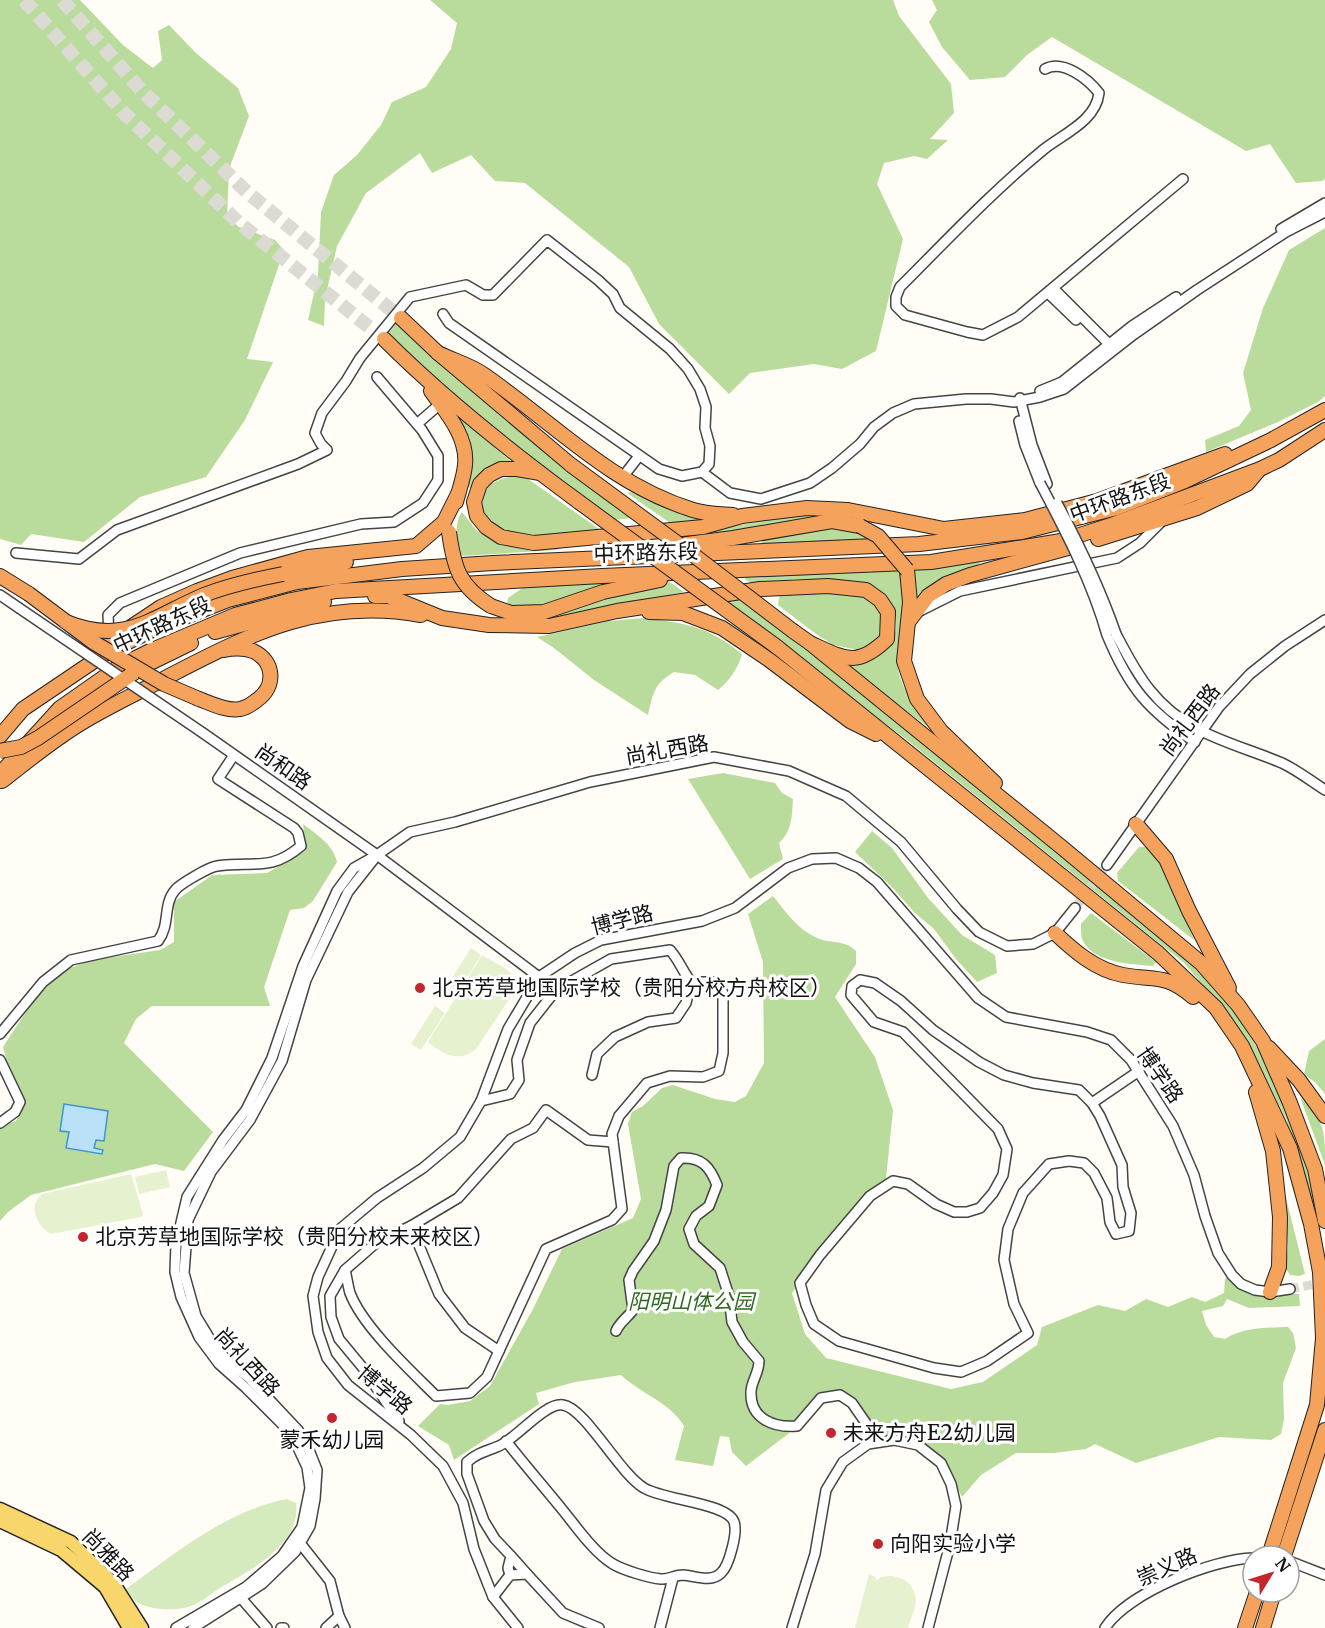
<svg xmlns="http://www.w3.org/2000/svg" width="1325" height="1628" viewBox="0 0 1325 1628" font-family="Merriweather,'Noto Sans SC',serif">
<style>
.green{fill:#d5ebbd}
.forest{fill:#b9dc9c}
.pitch{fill:#e6f2cf}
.water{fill:#b9e0f7;stroke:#3f96cf;stroke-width:1.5}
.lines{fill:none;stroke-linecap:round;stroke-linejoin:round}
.minor-tunnel{stroke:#dbdad3;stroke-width:9;stroke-dasharray:9 4.5;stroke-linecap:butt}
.highway-tunnel{stroke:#dbdad3;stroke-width:14;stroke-dasharray:14 7;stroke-linecap:butt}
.minor-casing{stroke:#444;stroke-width:12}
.major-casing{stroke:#222;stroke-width:15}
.highway-casing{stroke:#222;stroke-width:16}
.minor{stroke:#fff;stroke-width:9}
.major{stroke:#f9d66b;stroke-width:12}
.highway{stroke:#f5a25d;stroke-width:14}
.minor-bridge-casing{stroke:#444;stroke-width:12;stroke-linecap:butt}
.highway-bridge-casing{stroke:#222;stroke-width:16;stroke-linecap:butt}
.minor-bridge{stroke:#fff;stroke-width:9}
.highway-bridge{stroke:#f5a25d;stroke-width:14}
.poi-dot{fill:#c4262e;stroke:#fff;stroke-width:2}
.labels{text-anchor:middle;stroke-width:6;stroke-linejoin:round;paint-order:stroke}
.street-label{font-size:21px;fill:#111;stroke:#fff}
.poi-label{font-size:21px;fill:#111;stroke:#fff;text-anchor:start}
.park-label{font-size:21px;font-style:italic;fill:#2f6b1f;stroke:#fff}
</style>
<rect width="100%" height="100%" fill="#fffdf5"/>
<path class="green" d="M287 1499 296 1503C302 1544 249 1571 220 1588 211 1594 199 1604 188 1607 174 1611 152 1610 138 1603 133 1600 129 1593 126 1589 176 1553 225 1511 287 1499Z"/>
<g class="forest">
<polygon points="0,0 80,0 123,45 153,68 162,60 158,31 169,25 197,54 238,88 249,116 229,169 227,217 239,227 275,240 284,250 247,359 273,362 245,420 206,477 140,497 84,542 31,534 21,545 0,539"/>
<polygon points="430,0 893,0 899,16 951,84 954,113 930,139 948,140 927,159 914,156 884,163 877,184 903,239 876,351 842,369 814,364 750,373 729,394 659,324 629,267 525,183 495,181 471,155 432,173 420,153 366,193 337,246 325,299 324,326 308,320 318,275 321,212 334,175 357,155 381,125 392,102 426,87 451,49 457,23"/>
<polygon points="932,0 1325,0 1325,179 1322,181 1296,183 1270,144 1246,151 1052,37 1027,55 1005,77 970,80 942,47 929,22 937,10"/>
<polygon points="1325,228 1325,396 1318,402 1278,422 1206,452 1205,440 1239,426 1251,410 1243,373 1263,308 1289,250"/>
<path d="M398 321 633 518 614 520C535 462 460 401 388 334Z"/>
<path d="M459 418 514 464C491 463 483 470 471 490L467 484 466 439Z"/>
<path d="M514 476 528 479 599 529 598 532C568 535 530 543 501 532 494 529 488 521 483 517 480 490 488 481 514 476Z"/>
<polygon points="631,492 657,503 717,519 673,525 627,493"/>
<path d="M462 512 477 531 501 540 568 546 556 550 460 556C456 545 454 522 462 512Z"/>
<polygon points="805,514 818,516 808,520 695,541 687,534"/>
<polygon points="853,527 874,540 763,544 761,541 812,528"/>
<polygon points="980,562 976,567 943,579 914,601 908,566"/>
<path d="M899 566C910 598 898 626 897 658 897 685 917 712 936 730L935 732 846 666C872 663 902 647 895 616 893 609 887 602 883 596L830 580 797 579 753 584 746 580 744 576Z"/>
<polygon points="622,581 541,609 507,606 508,598 521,589 533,584"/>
<polygon points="668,581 684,592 544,621 614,592"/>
<polygon points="787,592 863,595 876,603 884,619 882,635 872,648 859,650 833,645 816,634 778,605 779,597"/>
<polygon points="734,595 898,721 1106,892 1171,943 1199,971 1234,1011 1258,1049 1288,1111 1303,1152 1321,1226 1318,1228 1298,1153 1286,1119 1247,1044 1224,1009 1184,963 907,740 722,600"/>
<path d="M643 618C685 623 708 626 742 654 738 668 730 680 718 690L695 675 674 672C654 684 653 693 648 715L594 680 554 648 537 637 609 621Z"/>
<path d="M723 773 775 783 782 793 793 799C792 816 792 831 779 843L783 859 750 879 688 779Z"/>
<path d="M303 824C317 835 333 844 337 862L313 901 304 908 290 910 264 987 270 1006H152L136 1019 124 1043 213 1132 184 1171 155 1164 31 1195 8 1212 0 1221V1126L16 1121 24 1103 9 1069 3 1047 35 998 65 970 92 960 160 950 174 942V902L212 875 267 873 306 850Z"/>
<polygon points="872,831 892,848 928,898 962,935 995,955 997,973 977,982 956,959 934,929 915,913 891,886 855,852"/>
<polygon points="1139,847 1148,847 1162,862 1194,940 1118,881 1117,873"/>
<path d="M773 896C786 912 797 929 817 938 831 944 844 939 856 951V964L835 997 875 1057 893 1110 886 1179 862 1202 792 1293 805 1334 826 1358 951 1389 983 1382 1037 1345 1042 1327 1098 1305 1125 1311 1146 1299 1168 1307 1192 1297 1205 1302 1224 1293 1225 1279 1230 1277 1253 1293 1299 1294 1300 1306 1249 1308 1227 1299 1223 1306 1202 1311 1206 1325 1214 1337 1225 1339C1244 1327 1266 1328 1288 1327L1293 1333 1296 1348 1283 1383 1284 1419 1281 1434 1271 1440 1219 1437 1136 1463 1095 1444 1086 1449 1054 1453H1016L981 1475 962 1497 943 1458 916 1441 879 1434 866 1413 843 1391 823 1392 800 1416 788 1434 746 1466 732 1452 729 1437 720 1436 713 1466 675 1460 684 1426C671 1403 641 1394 621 1375L575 1382 536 1393 539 1404 454 1460 449 1445 418 1426 440 1404 448 1405 470 1401 490 1386 533 1309 562 1249 633 1218 641 1199 628 1124 632 1112 643 1106 662 1088 673 1085 715 1099 735 1102 746 1096 764 1063 763 962 748 914Z"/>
<path d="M1091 913 1156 962 1153 966C1131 964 1092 963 1082 939 1081 935 1081 929 1081 924Z"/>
<polygon points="1325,1039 1325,1094 1316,1083 1304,1074 1309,1051"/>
<path d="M1300 1097C1325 1121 1325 1131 1325 1165Z"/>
<polygon points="1286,1198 1305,1274 1299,1276 1290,1275 1286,1269 1288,1246"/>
</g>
<g class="pitch">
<polygon points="471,948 481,955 457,993 447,986"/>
<path d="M482 955C497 965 507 965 517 982L516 989 476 1049C459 1063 444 1055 428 1042Z"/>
<polygon points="435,1006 445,1013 421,1050 411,1044"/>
<polygon points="166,1170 170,1187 139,1194 135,1177"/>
<path d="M131 1174 143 1214 141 1217 51 1234C37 1226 27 1207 42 1194Z"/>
<path d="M869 1574 875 1577 876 1580C891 1570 915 1579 916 1600 916 1608 910 1620 908 1628H855Z"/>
</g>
<polygon class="water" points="64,1104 108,1111 104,1141 96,1140 94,1148 103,1150 102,1154 66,1148 69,1132 60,1131"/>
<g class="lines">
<g class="minor-tunnel">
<polyline points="1075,908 1107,865"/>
<polyline points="1290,1289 1325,1282"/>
</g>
<g class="highway-tunnel">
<polyline points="24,0 124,113 238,222 384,339"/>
<polyline points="62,0 142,91 248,193 401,318"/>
</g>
<defs>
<g id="minor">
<path d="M1045 69C1063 59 1088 79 1099 93 1096 121 1063 134 1043 150 992 192 946 241 900 287L896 297V306L905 315 967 332 983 335 1018 317 1183 179"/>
<polyline points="1281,229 1325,203"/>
<polyline points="1053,288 1113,348"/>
<polyline points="1048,293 1076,320"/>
<polyline points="1040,391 1062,382 1132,326 1176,297"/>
<polyline points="1020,398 1032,445 1047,484"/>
<polyline points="1019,421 1025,445 1040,483"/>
<polyline points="417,424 440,404"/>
<polyline points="702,472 730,493 761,499 810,483 832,468 860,444 874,427 893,413 914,404 966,399 991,399 1014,402 1040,397 1064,389 1133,335 1197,290 1286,232 1325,212"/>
<polyline points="622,478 639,456"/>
<polyline points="16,553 79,559 117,530 298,464 327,450 321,444 315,433 322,413 346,381 360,358 410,297 466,285 483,295 493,295 547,240 598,280 613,294 620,308 670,349 688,369 700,389 706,407 705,428 710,446 709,464 702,472 682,476 659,469 449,323 443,314"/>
<polyline points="0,595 19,608"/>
<polyline points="920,611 960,591 1117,558 1140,543 1163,520"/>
<path d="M1116 634C1126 653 1136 673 1150 690 1186 735 1232 742 1282 763 1297 770 1311 781 1325 790"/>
<path d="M1107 635C1129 688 1148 710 1195 742"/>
<polyline points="109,636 108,615 120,603 240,553 361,524 394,522 423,503 438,480 438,456 422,430 377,377"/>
<polyline points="203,733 377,855 539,977"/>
<polyline points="1107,865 1219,707 1250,674 1285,646 1325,620"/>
<polygon points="860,980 875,983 901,1001 933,1030 979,1062 1004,1075 1033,1083 1079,1090 1092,1103 1100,1116 1122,1165 1123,1187 1131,1213 1129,1231 1116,1234 1110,1222 1107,1198 1094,1173 1084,1163 1069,1161 1049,1164 1023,1193 1008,1229 1004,1260 1014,1304 1028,1333 987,1361 961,1372 934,1368 839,1341 814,1324 806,1305 800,1283 820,1255 870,1196 893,1181 908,1184 936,1204 954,1212 967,1212 980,1208 993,1193 1003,1175 1007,1149 998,1129 903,1032 874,1022 851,995 852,986"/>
<path d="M0 1034 43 982 71 960 158 941C171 924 162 904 176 889 182 883 209 867 217 866 253 860 269 873 301 846L298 833 294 828 218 779 234 755"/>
<polyline points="0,1060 20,1102 15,1112 0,1123"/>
<path d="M481 1101 510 1094 519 1080 517 1060 530 1023 556 990 611 959 670 950C679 960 683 972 691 982L686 1003 676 1018 648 1022 615 1037 597 1054 592 1075"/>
<polyline points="1092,1103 1139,1071"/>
<polyline points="411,1226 439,1294 465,1328 499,1351"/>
<path d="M345 1270C347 1278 348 1286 350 1293 363 1327 410 1370 436 1396L470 1393 487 1377 546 1249 612 1220 622 1209 612 1134 619 1116 647 1083 670 1076 703 1077 719 1071 723 1053V993L716 982H691"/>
<path d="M616 1331C619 1323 628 1317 633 1310L629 1280 633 1271 654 1241 666 1210 674 1166 681 1158C702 1157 710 1167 717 1185L709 1206 696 1216 689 1229 694 1244 720 1268 729 1296 732 1322 743 1342 759 1361C759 1373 751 1382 751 1392 750 1419 774 1428 797 1426L821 1398 840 1395 852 1403 879 1442"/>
<polyline points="399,1421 363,1368 339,1339 331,1317 330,1296 345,1270 377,1242 411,1226 458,1198 511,1139 533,1128 546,1110 588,1140 613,1142"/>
<path d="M506 1441C524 1464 543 1486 561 1508 575 1525 594 1553 613 1564 623 1570 649 1578 661 1579 668 1580 675 1575 683 1575 696 1576 711 1583 721 1573 729 1566 738 1532 734 1522 728 1503 663 1500 644 1488 619 1473 585 1408 563 1405 545 1402 516 1439 499 1446 485 1452 479 1452 467 1462V1474L484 1521 495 1539 511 1556 508 1568 510 1575"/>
<polyline points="300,1543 330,1581 339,1616 345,1628"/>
<polyline points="511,1556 527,1574"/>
<polyline points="1289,1561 1325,1575"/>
<polyline points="493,1597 510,1575 527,1574 563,1613 599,1628"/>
<polyline points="241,1598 267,1628"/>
<polyline points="176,1628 246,1587 282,1556 302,1527 310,1488 307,1467 291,1433 246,1388 219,1364 199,1337 181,1297 175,1272 176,1244 187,1197 223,1140 246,1110 272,1058 303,966 337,891 354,868 377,855 410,832 455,822 590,782 714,757 789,771 846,796 901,842 957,909 979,932 1007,946 1033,944 1055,933 1075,908"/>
<polyline points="193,1628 262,1584 295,1552 310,1526 315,1499 317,1470 309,1450 298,1430 249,1378 229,1363 213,1344 196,1316 184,1273 188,1220 211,1172 250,1120 282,1061 306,980 348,892 374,859"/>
<polyline points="281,1628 284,1628"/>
<polyline points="326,1628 339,1616"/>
<polyline points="518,1628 493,1597 474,1549 463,1503 443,1466 411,1435 348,1385 327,1358 318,1332 313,1296 318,1277 340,1229 377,1198 423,1168 460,1137 481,1101 508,1029 539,977 575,953 601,940 702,921 735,908 788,868 812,859 836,858 859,868 877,882 978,998 1006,1017 1087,1032 1111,1040 1131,1060 1173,1126 1194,1175 1205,1216 1218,1253 1232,1275 1241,1284 1255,1290 1270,1292 1290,1289"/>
<polyline points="660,1628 673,1578"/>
<polyline points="792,1628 815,1554 826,1490 843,1462 868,1444 894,1440 918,1445 941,1463 951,1484 956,1506 950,1544 928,1628"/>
<path d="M1105 1628C1127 1593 1213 1559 1253 1558"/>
</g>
<g id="major">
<polyline points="0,1509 71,1542 114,1584 142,1628"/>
<polyline points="0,1521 61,1550 105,1587 129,1628"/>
</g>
<g id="highway">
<polyline points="401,318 438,353 571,465"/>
<path d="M384 339C444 399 511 452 579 502"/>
<path d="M438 353C452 360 470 365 483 374 553 422 609 484 693 510 705 514 720 514 733 515"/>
<path d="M431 391C446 412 468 437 465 465 464 477 459 490 456 502"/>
<polyline points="540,473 517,469 501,469 489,475 480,484 474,502 477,516 486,527 501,537 534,543 703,527 742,516 807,508 848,510 944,529 1025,520 1097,501 1225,454"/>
<polyline points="1098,539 1197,508 1247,484 1258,471"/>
<polyline points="672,546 733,538 832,521 860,526"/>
<polyline points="907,570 910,602 904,661 917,699 941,731 995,783"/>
<polyline points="283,574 346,562"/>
<polyline points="0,576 29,594"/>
<path d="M375 596H388L442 618 489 625 549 626 617 611 760 589 828 586 866 590 880 600 888 612 887 639C857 668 845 659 810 643"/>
<polyline points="491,606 511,613 544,612 603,592 660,580"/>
<polyline points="649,612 683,613 722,628 768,659 850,721 876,734"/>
<polyline points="909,621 928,596 946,584 970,575 1068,548"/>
<polyline points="793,631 810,643 1059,845 1201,963 1238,1005 1263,1041 1290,1103 1315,1169 1325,1221"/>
<polyline points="215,632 324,602"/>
<polyline points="777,647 1158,953 1216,1008 1242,1046 1290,1148 1311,1224 1320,1272 1323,1338 1317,1405 1269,1556"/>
<polyline points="95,651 161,607 197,591 232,578 308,557 416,546 444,522 458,494"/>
<polyline points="132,674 146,665 191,643"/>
<path d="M199 699C210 703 228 712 240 709 246 708 252 704 257 700 276 687 275 661 253 651 244 648 234 648 224 650"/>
<polyline points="0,736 23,709 106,653 154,629 228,600 297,582 402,569 493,563 919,544 1022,532 1117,508 1185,481 1271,440 1325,410"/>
<polyline points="0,774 60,708 120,666 152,650 235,615 291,600 336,591 602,576 931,562 1061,541 1111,525 1260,469 1279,460 1325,430"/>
<path d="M2 781C28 761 54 739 83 722 111 705 142 691 171 675 255 631 324 598 421 615"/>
<polyline points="1136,824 1166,859 1189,911 1229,988"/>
<path d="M1055 933C1074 951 1096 970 1123 975 1155 981 1165 973 1193 997"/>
<polyline points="1269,1048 1299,1080 1325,1116"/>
<polyline points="1256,1092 1273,1151 1280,1217 1279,1267 1270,1292"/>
<polyline points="1284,1556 1325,1430"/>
<polyline points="1245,1628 1257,1592"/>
<polyline points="1263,1628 1274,1592"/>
</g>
</defs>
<use href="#minor" class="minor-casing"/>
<use href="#major" class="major-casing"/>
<use href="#highway" class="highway-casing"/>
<use href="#minor" class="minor"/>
<use href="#major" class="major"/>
<use href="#highway" class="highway"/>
<defs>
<g id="minor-bridge">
<path d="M1040 483C1066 532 1092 582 1107 635"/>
<path d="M1057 503C1080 546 1100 588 1116 634"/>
<polyline points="19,608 203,733"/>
</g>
<g id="highway-bridge">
<polyline points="571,465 696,557 793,631"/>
<polyline points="579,502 777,647"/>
<polyline points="860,526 878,536 907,570"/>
<path d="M449 532C454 568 459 586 491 606"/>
<polyline points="29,594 93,642 164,684 199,699"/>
<path d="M66 622C125 646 152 617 204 595 229 585 257 579 283 574"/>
<polyline points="0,751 21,747 38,738 132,674"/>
</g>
</defs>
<use href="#minor-bridge" class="minor-bridge-casing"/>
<use href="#highway-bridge" class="highway-bridge-casing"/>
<use href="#minor-bridge" class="minor-bridge"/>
<use href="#highway-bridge" class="highway-bridge"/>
</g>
<g class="poi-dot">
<circle cx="420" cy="988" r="6"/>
<circle cx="83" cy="1237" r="6"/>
<circle cx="332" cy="1418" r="6"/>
<circle cx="831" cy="1433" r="6"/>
<circle cx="878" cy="1544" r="6"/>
</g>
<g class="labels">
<g class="street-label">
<text transform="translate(1120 498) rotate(-20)" y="7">中环路东段</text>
<text transform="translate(646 553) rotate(-2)" y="7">中环路东段</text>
<text transform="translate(162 625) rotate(-25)" y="7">中环路东段</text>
<text transform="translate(1190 720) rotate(-53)" y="7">尚礼西路</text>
<text transform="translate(667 750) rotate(-10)" y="7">尚礼西路</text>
<text transform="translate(283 767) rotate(35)" y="7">尚和路</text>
<text transform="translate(622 920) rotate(-14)" y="7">博学路</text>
<text transform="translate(1160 1075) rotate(55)" y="7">博学路</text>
<text transform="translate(247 1362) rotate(47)" y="7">尚礼西路</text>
<text transform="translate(385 1390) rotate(40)" y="7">博学路</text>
<text transform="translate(108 1555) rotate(46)" y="7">尚雅路</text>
<text transform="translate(1167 1567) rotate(-24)" y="7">崇义路</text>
</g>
<g class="poi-label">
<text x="432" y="995">北京芳草地国际学校（贵阳分校方舟校区）</text>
<text x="95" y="1244">北京芳草地国际学校（贵阳分校未来校区）</text>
<text x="843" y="1440">未来方舟E2幼儿园</text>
<text x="332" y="1447" text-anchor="middle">蒙禾幼儿园</text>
<text x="890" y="1551">向阳实验小学</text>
</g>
<g class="park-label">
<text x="691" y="1309">阳明山体公园</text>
</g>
</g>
<g transform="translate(1271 1574) rotate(52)"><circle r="28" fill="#ffffff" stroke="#a0a0a0" stroke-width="1.5"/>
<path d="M0-4.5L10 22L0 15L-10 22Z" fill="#c4262e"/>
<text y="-9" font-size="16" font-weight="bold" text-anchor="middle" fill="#111111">N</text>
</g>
</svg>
